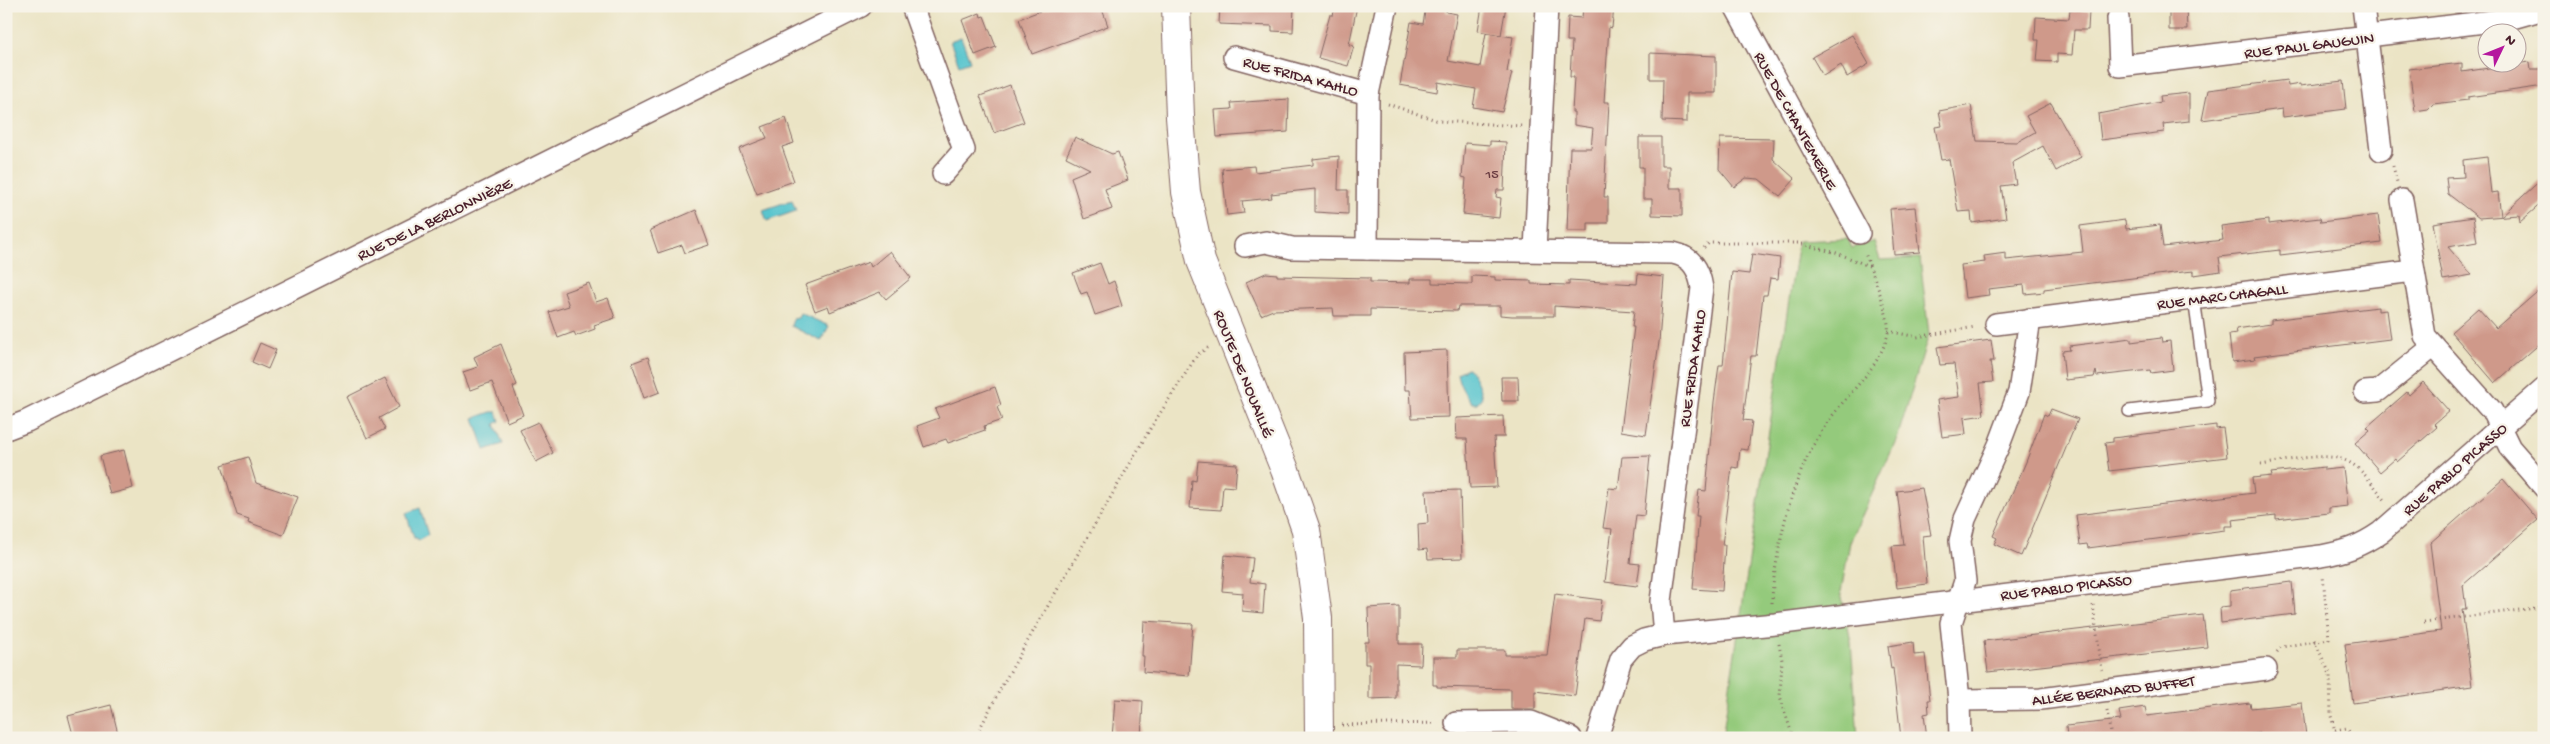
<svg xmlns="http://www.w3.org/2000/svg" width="2550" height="744" viewBox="0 0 2550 744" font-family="'Gochi Hand',sans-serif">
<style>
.green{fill:#94ca7c;stroke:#6f7454}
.water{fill:#58c5ce;stroke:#51727c}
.building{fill:#cf998a}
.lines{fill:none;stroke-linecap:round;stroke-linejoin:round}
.lane-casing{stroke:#826461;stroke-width:14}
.street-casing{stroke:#826461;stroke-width:24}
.secondary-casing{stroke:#826461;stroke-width:30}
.path{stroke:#826461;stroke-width:3;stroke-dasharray:1 4;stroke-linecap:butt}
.lane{stroke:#fff;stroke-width:11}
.street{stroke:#fff;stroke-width:21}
.secondary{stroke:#fff;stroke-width:28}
.labels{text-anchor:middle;stroke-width:4.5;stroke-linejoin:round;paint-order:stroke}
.number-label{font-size:14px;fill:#6b3e43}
.street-label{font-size:16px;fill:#4a1f2b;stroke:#f7f3e8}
</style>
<rect width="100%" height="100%" fill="#f7f3e8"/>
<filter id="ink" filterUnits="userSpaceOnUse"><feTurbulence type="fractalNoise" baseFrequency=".02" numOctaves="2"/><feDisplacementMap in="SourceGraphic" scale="10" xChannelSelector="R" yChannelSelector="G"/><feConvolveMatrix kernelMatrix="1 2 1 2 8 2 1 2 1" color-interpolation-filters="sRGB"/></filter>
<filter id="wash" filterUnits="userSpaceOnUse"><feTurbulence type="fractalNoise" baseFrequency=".0096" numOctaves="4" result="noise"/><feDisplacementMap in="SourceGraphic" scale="20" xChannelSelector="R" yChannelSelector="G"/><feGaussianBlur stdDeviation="1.12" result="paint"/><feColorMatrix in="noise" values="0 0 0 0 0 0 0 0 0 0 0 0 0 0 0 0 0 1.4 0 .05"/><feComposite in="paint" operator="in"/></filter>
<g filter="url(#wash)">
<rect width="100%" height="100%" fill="#ebe4c5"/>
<polygon class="green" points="1848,239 1852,248 1874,241 1880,260 1920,258 1929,334 1897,439 1850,542 1841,592 1851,642 1858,738 1722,738 1798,241"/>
<g class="water">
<polygon points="961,37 970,61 959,65 950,41"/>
<polygon points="792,200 796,211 767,221 763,210"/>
<polygon points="800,313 829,326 821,341 791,326 793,319 798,318"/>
<path d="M1468 368C1476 377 1479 386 1482 397L1477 403H1472C1464 393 1459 385 1457 373Z"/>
<polygon points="491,412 497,412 500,421 495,424 503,444 485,450 474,418"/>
<polygon points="420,508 428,535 418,541 417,538 414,538 406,513"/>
</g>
<g id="blocks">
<g class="building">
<polygon points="1053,6 1101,6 1108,26 1032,54 1019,19"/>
<polygon points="1220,6 1294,6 1293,32 1272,31 1272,26 1219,24"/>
<polygon points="1336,6 1357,6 1349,45 1354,46 1348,66 1318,58 1330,15 1333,15"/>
<polygon points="1426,6 1447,6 1446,12 1457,14 1448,61 1480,67 1486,33 1513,37 1507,72 1512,73 1502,112 1473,107 1476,89 1438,82 1437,92 1400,85 1411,22 1423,24"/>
<polygon points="1482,6 1506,6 1501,35 1478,31"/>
<polygon points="1583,6 1614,6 1612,28 1609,27 1604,102 1609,102 1604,197 1608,197 1608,223 1588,223 1588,231 1567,231 1570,148 1591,148 1593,128 1574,125 1574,112 1572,112 1574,77 1570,77 1572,41 1567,41 1568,17 1582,18"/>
<polygon points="2169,6 2186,6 2187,30 2169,30"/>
<polygon points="2070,9 2089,11 2088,30 2074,30 2072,55 2057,54 2057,62 2037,61 2039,40 2035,40 2036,17 2069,19"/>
<polygon points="980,13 981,17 984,16 996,47 975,55 962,20"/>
<polygon points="1852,35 1869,64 1847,77 1841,65 1823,76 1812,57"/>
<polygon points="1650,53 1716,56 1716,93 1687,93 1687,122 1662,121 1663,79 1650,79"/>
<polygon points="2529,62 2530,69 2544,69 2544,86 2468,97 2468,100 2433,104 2428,109 2415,111 2409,69 2462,63 2462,72"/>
<polygon points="2287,80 2288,86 2300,84 2300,86 2343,81 2346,109 2283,117 2282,109 2202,120 2208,90"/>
<polygon points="1010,85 1024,122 994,133 980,96"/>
<polygon points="2189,93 2189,121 2163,124 2164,132 2101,140 2098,114 2161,102 2160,96"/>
<polygon points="1289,99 1288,132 1217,137 1215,110 1232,109 1231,103"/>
<polygon points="2051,103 2081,157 2056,171 2043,146 2012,163 2016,184 2001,186 2006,218 1972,223 1971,211 1958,212 1949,159 1941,160 1935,127 1942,126 1939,111 1971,105 1977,141 2017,142 2035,132 2026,116"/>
<polygon points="786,118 794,143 782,147 794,181 757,194 739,149 767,138 762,127"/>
<polygon points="1075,137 1112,154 1118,152 1128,180 1105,189 1112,209 1084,219 1071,177 1090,169 1066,157"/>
<polygon points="1639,137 1661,137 1661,166 1669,166 1669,188 1682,188 1682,216 1652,215 1652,199 1643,199 1643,167 1639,167"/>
<polygon points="1720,138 1774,139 1773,159 1795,179 1780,196 1759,179 1746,178 1734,187 1719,169"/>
<polygon points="1490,141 1506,142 1504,190 1497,190 1496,197 1501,198 1499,218 1463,214 1466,178 1462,177 1465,143 1490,145"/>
<polygon points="1339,156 1338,190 1348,190 1348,214 1315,212 1315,189 1271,194 1272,198 1242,201 1244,213 1227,215 1222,169 1254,166 1255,172 1313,165 1313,159"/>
<polygon points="2487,157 2491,193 2498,192 2501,216 2544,177 2544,201 2520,222 2519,215 2479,218 2448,194 2446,178 2464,177 2463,160"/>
<polygon points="1915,207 1920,252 1894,254 1890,209"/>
<polygon points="696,210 709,245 685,253 682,245 658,253 650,230"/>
<polygon points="2378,215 2382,243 2280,255 2280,250 2219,257 2221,271 2194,275 2194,271 2173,273 2044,289 2044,292 2025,294 2024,285 1988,289 1989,295 1965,298 1961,265 1985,262 1984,256 2006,253 2006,260 2083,252 2080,226 2125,220 2126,229 2160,225 2163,247 2223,240 2221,226 2268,220 2268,224 2320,218 2321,222"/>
<polygon points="2473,217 2477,242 2448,247 2472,275 2443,280 2433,223"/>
<polygon points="890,251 911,278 886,299 880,292 830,312 828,306 815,311 805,285 869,262 871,267"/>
<polygon points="1752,254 1780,258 1778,279 1770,278 1767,295 1763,295 1756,356 1751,356 1743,420 1752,421 1748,450 1740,449 1738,468 1732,467 1722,545 1725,545 1722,591 1693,589 1699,516 1696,516 1699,490 1706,491 1714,402 1719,365 1723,365 1732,272 1749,274"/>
<polygon points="1100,263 1108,284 1114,281 1122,306 1095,315 1087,292 1081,294 1073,273"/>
<polygon points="1266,273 1277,274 1277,276 1370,278 1370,282 1410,283 1410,279 1432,279 1432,283 1472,284 1472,276 1495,277 1495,280 1531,281 1531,284 1569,285 1569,280 1637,284 1638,274 1664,277 1659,342 1646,435 1621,431 1634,327 1632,327 1634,311 1554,306 1554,316 1512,316 1500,315 1500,306 1458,306 1457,311 1370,309 1370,316 1334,316 1333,308 1273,310 1261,315 1246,282"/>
<polygon points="589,283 596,302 608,298 615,318 594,325 595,329 576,336 574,332 558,338 549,312 569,306 564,292"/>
<polygon points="2544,286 2544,340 2495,383 2451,332 2478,308 2496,328"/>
<polygon points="2378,307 2378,311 2386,310 2390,339 2254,356 2255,359 2232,362 2229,334 2237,333 2236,329 2271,324 2271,320"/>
<polygon points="2131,338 2131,342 2161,338 2162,342 2170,341 2173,370 2151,373 2150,370 2097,376 2096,371 2094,377 2065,380 2062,351 2070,350 2069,346"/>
<polygon points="1991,340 1994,361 1990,361 1993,382 1980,383 1984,415 1964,418 1966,434 1942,437 1937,400 1959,397 1954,364 1940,365 1937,347"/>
<polygon points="260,343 276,350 268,369 252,362"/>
<polygon points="501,344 517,385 513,387 523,415 507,422 492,382 470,390 463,372 478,367 474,357"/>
<polygon points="1447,350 1449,417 1412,418 1410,390 1405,390 1404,352"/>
<polygon points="648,357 660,392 644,398 632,363"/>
<polygon points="1501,377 1518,377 1519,401 1502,401"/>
<polygon points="385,378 399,407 379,418 385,429 367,438 347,397"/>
<polygon points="2423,382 2449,411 2434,424 2437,427 2397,462 2395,459 2380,472 2355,443 2370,430 2367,427 2407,392 2409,395"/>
<polygon points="995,387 1001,405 997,407 1002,420 984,426 985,430 948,443 946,439 924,447 917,426 939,418 935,409"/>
<polygon points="2051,409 2078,419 2021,556 1994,544 1997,538 1993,536 2026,462 2044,414 2048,416"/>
<polygon points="1503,416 1504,437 1494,437 1497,487 1470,488 1467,439 1457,439 1456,418"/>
<polygon points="538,422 553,453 536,462 520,430"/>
<polygon points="2216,425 2216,429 2223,428 2227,457 2109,471 2105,443 2113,442 2113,438"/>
<polygon points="124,450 133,488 110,494 100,456"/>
<polygon points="1650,456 1644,516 1636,515 1630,563 1640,564 1637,586 1605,582 1612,529 1603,528 1609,488 1618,489 1622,457"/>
<polygon points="248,457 256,483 298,497 283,535 248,522 249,519 237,515 222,465"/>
<polygon points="1198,461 1237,464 1235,487 1223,486 1221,510 1190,508 1192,480 1196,481"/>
<polygon points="2324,467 2324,470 2343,468 2348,506 2329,508 2329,513 2276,519 2276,515 2232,520 2233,526 2225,526 2225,530 2088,548 2087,544 2080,545 2076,515 2254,493 2252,478 2272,476 2271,473"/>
<polygon points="2503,479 2538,520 2463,585 2466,609 2462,609 2472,686 2353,703 2345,644 2441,631 2430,543"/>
<polygon points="1922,488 1931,535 1923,536 1927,584 1897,588 1892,546 1904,545 1897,491"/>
<polygon points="1460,490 1462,558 1428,559 1427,549 1419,550 1418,524 1428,523 1426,491"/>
<polygon points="1225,555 1253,558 1250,582 1265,584 1263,613 1242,611 1243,593 1222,591"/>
<polygon points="2292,582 2295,614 2221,623 2220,607 2230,606 2230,590"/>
<polygon points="1555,594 1602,600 1599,621 1585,619 1575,696 1535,691 1535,709 1511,709 1511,689 1437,687 1437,685 1433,685 1433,657 1457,657 1457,650 1505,650 1505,655 1547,655"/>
<polygon points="1399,606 1399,644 1422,644 1421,665 1396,664 1396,698 1369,699 1369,664 1365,664 1365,642 1369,642 1368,608"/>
<polygon points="2203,615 2207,647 1988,672 1984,641"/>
<polygon points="1144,621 1193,624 1189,676 1143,672 1144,656 1142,656"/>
<polygon points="1913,642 1914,655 1925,654 1930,700 1928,700 1929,713 1924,714 1927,738 1901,738 1893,668 1891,669 1888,646"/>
<polygon points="1115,699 1143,701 1141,738 1112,738"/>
<polygon points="2250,703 2251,708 2302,703 2306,736 2260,738 2259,733 2222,738 2067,738 2066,726 2121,720 2119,711 2145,707 2147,716"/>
<polygon points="111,705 119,738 74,738 68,716"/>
</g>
</g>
</g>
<g filter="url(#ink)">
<use href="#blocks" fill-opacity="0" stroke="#826461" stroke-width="1"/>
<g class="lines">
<defs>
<polyline id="lane" points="2129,411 2208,401 2194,298"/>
<g id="street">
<polyline points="912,6 964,150 943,174"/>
<polyline points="1735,6 1859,233"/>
<polyline points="2363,6 2381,150"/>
<polyline points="2118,18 2120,66 2509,19 2544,9"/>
<polyline points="1234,57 1368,94"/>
<polyline points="2402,200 2425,336 2492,411 2510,448 2544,487"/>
<path d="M1245 246 1266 242 1292 248 1673 253C1692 257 1699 269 1702 288L1661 601 1664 635"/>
<polyline points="1367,249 1368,94 1387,6"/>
<polyline points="1535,250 1547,6"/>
<polyline points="1996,324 2413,271"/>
<polyline points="2365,392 2378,391 2434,346"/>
<polyline points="6,429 27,421 861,6"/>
<polyline points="1959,700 2041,699 2266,669"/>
<polyline points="1456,723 1531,722 1571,738"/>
<path d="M1597 738 1621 659 1632 646 1644 640 1664 635 1775 624 2321 556C2344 552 2361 546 2381 532L2544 389"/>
<polyline points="1960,738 1959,700 1951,623 1965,581 1960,541 1965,519 1999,445 2019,392 2030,319"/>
</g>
<polyline id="secondary" points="1176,6 1180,117 1186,192 1201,261 1285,470 1306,530 1318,618 1319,738"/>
</defs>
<use href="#lane" class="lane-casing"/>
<use href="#street" class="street-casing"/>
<use href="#secondary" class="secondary-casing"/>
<g class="path">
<polyline points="1388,104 1439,121 1522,126"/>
<polyline points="2393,166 2397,182"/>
<polyline points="1704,248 1709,243 1798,243 1837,253 1869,266"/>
<polyline points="1888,331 1917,337 1975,327"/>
<path d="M2261 465C2286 461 2331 449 2352 464 2365 472 2376 489 2386 501"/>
<path d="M1772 603C1772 587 1775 570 1778 554 1787 502 1803 453 1836 411 1855 386 1881 365 1888 333 1891 316 1871 271 1865 253"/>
<polyline points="2093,605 2102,670"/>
<polyline points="2424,622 2544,607"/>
<polyline points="2314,640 2330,674 2331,716 2337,738"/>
<polyline points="1779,644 1782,660 1780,696 1793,738"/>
<polyline points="2277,652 2281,647 2329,639 2323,576"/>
<polyline points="2107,711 2111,738"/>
<polyline points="1342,725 1436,723"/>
<polyline points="2335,730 2347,728 2351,735"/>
<polyline points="975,738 1004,682 1150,429 1198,354 1211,346"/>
</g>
<use href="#lane" class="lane"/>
<use href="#street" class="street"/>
<use href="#secondary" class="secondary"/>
</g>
</g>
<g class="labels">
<g class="number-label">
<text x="1492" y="178">15</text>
</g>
<g class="street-label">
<text transform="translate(2309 44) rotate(-7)" y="6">RUE PAUL GAUGUIN</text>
<text transform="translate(1301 75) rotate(15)" y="6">RUE FRIDA KAHLO</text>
<text transform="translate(1797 120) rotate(61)" y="6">RUE DE CHANTEMERLE</text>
<text transform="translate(434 218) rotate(-26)" y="6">RUE DE LA BERLONNIÈRE</text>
<text transform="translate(2222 295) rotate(-7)" y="6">RUE MARC CHAGALL</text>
<text transform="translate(1691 368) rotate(-82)" y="6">RUE FRIDA KAHLO</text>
<text transform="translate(1245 373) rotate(68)" y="6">ROUTE DE NOUAILLÉ</text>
<text transform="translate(2454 468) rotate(-41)" y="6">RUE PABLO PICASSO</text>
<text transform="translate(2066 586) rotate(-7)" y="6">RUE PABLO PICASSO</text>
<text transform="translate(2113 689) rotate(-7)" y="6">ALLÉE BERNARD BUFFET</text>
</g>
</g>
<rect width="2550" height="744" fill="none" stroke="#f7f3e8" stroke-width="25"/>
<g transform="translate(2502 48) rotate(47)"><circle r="24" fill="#f7f3e8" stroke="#b29e9c"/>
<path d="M0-4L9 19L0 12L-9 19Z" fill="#b5179e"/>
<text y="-8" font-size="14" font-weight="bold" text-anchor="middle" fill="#4a1f2b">N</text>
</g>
</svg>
